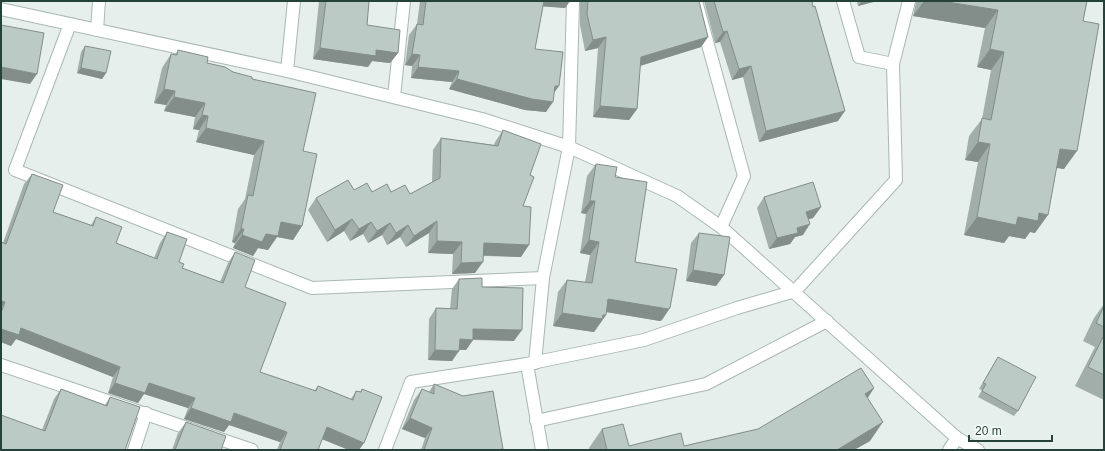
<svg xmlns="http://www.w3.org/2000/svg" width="1105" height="451" viewBox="0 0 1105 451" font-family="Helvetica,sans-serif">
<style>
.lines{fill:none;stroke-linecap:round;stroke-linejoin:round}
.street-casing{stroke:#a8b8b2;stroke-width:14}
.street{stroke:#fff;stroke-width:12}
.wall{fill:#a1aea9}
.shaded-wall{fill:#838d89}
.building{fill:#bbcac4;stroke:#838d89}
</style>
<rect width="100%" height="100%" fill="#e6efeb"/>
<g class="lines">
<defs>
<g id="street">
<polyline points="696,1 744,176 721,227"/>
<polyline points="843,1 859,57 893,64"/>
<polyline points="1,9 287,71 482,119 569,147 677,196 721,227 957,438 978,450"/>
<polyline points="70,24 15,170 312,288 543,278"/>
<polyline points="97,30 99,1"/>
<polyline points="287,71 294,1"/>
<polyline points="394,97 404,1"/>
<polyline points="535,363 543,278 569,147 573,1"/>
<polyline points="527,364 542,450"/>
<polyline points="1,365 252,450"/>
<polyline points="536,421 706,384 827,321"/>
<polyline points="134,450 146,413"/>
<polyline points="385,450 411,382 527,364 644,340 737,308 795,291 896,180 893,64 909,1"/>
<polyline points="949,450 957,438"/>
</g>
</defs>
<use href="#street" class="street-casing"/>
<use href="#street" class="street"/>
</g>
<g class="wall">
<polygon points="319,1 369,1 367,25 398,53 390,63 372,61 368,67 313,59"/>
<polygon points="420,1 570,1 565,8 543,6 535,49 554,93 546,112 525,110 449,89 452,82 411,78 412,66 405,65 409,35 417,24"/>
<polygon points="580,1 699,1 708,37 701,47 640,66 637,109 629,120 593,117 598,48 585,51 580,25"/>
<polygon points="704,1 812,1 838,121 759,142 743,77 732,80 720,42 715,43"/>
<polygon points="857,1 877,1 858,6"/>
<polygon points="916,1 1087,1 1083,21 1064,169 1056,168 1035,233 1030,232 1025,239 1009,236 1004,243 964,235 978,162 965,160 969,136 982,119 991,70 977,67 985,28 913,16 916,2"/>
<polygon points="85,46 106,73 102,79 77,73 81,52"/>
<polygon points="178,50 207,63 252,79 303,151 302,226 293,240 277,237 268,250 258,248 253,256 233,248 235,243 232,242 238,209 245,199 254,155 196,142 199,130 193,129 195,117 164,111 166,105 154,103 162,68 171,54 175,55"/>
<polygon points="503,130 530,175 523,206 521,257 484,256 475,273 452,274 453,254 428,253 429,233 406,247 400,237 387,245 382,235 368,243 363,234 350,241 344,231 327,242 308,210 316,198 354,190 372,192 391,192 410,194 432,182 433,150 441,138 494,145 495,142"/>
<polygon points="596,164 615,177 635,262 662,320 660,321 606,312 606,315 594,332 553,326 558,292 567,280 585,282 590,255 580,253 586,214 581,213 587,176"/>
<polygon points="32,174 53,212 91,225 96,217 116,243 154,258 160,243 167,232 179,262 182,268 220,282 228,263 235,252 245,287 260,372 314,391 318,386 351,399 356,391 360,392 362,389 349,450 322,439 318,450 277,450 280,442 229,425 224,432 184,419 188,408 144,394 138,403 108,393 113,377 16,339 11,346 1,342 1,242 3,243 24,184"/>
<polygon points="764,197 821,207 813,218 809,219 803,235 795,237 790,244 769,249 757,208"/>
<polygon points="699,233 724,275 716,286 686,281 691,243"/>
<polygon points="459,279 482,287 514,341 473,340 466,350 459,350 452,361 428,360 429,319 436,308 450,309 452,289"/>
<polygon points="1104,304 1104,400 1075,386 1095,347 1083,341 1094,318"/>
<polygon points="998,357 1018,411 1014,416 978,397 982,390 979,389"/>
<polygon points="434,384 503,449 502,450 421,450 425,438 402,429 414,400 422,389 429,392"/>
<polygon points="874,388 868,398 870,441 854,450 589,450 589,448 602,429 629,446 684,446 758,429"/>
<polygon points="61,389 105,405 110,397 125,450 1,450 42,430 54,399"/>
<polygon points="186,422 221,450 172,450 178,433"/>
</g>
<g class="shaded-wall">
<polygon points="541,1 570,1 565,8 537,6"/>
<polygon points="862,1 877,1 858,6"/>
<polygon points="924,1 941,1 998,10 985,28 913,16"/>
<polygon points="727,31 720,42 715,43 723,32"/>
<polygon points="606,37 598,48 585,51 593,40"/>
<polygon points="708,37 701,47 633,68 641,57"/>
<polygon points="320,48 376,50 398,53 390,63 372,61 368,67 313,59"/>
<polygon points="990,49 1004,52 991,70 977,67"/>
<polygon points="412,54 420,55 412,66 405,65"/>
<polygon points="751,66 743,77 732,80 739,69"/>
<polygon points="1,67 37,74 30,84 1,79"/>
<polygon points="418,67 459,71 452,82 411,78"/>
<polygon points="81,68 106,73 102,79 77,73"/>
<polygon points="457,79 553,102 546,112 525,110 449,89"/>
<polygon points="555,86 559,86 551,97"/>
<polygon points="164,89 175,91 166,105 154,103"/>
<polygon points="174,97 205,103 195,117 164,111"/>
<polygon points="600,106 637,109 629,120 593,117"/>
<polygon points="845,111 838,121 759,142 766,131"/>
<polygon points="202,115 208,116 199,130 193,129"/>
<polygon points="206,128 264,141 254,155 196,142"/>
<polygon points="978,142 990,144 978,162 965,160"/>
<polygon points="1060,149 1077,151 1064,169 1047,166"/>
<polygon points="590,201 595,201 586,214 581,213"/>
<polygon points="821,207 813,218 799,222 806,212"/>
<polygon points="1039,213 1048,215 1035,233 1030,232 1025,239 1009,236 1004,243 964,235 977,217 1018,217"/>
<polygon points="352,219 344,231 327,242 335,230"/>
<polygon points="437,221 429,233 406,247 414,236"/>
<polygon points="281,222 302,226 293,240 277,237 268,250 258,248 253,256 233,248 242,235"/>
<polygon points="371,222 363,234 350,241 359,229"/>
<polygon points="390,223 382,235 368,243 377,231"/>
<polygon points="810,224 803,235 795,237 790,244 769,249 777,238 797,228"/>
<polygon points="408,225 400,237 387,245 396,233"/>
<polygon points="241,229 244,229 235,243 232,242"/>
<polygon points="589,240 599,242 590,255 580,253"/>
<polygon points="437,241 462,242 453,254 428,253"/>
<polygon points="484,243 529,245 521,257 476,255"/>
<polygon points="483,262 475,273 452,274 461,263"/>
<polygon points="693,270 724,275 716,286 686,281"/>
<polygon points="608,299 670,308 662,320 660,321 600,311"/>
<polygon points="1,301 5,302 1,308"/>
<polygon points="562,313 603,315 606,315 594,332 553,326"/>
<polygon points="21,328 120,367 113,377 16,339 11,346 1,342 1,329"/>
<polygon points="473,329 522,330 514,341 466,339"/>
<polygon points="460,339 473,340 466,350 452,349"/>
<polygon points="435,350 459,351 452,361 428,360"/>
<polygon points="115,383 149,383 195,398 188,408 144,394 138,403 108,393"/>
<polygon points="874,388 861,407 865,394"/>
<polygon points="191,408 234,413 287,432 280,442 229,425 224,432 184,419"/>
<polygon points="410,418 432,428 425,438 402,429"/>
<polygon points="883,422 870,441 854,450 837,450"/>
<polygon points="327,427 364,443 359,450 349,450 319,438"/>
</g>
<g class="building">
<polygon points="326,1 369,1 367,25 400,30 398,53 376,50 376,56 320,48"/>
<polygon points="426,1 544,1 535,49 563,52 559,86 555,86 553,102 532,99 457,79 459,71 418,67 420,55 412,54 417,24 423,25"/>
<polygon points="588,1 699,1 708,37 641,57 637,109 600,106 606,37 593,40 587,14"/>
<polygon points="714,1 812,1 813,7 815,6 845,111 766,131 751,66 739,69 727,31 723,32"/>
<polygon points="941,1 1087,1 1083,21 1099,24 1077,151 1060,149 1048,215 1039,213 1038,221 1018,217 1016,225 977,217 990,144 978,142 982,118 991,120 1004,52 990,49 998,10"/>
<polygon points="1,25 44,33 37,74 1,67"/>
<polygon points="85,46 111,51 106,73 81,68"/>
<polygon points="178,50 208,57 207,63 225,67 233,72 252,77 252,79 316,93 303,151 317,154 302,226 281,222 278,236 266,234 262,242 242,235 244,229 241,229 248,195 253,196 264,141 206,128 208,116 202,115 205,103 174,97 175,91 164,89 171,54 177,55"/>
<polygon points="503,130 541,144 530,175 534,177 523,206 531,207 529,245 484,243 483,262 461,263 462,242 437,241 437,221 414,236 408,225 396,233 390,223 377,231 371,222 359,229 352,219 335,230 316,198 348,180 354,190 367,183 372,192 387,184 391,192 405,185 410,194 440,178 441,138 498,146"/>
<polygon points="596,164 617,167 615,177 647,182 635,262 677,269 670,308 668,309 608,299 606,315 603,315 602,319 562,313 567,280 592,283 599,242 589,240 595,201 590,201"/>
<polygon points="32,174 63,185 53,212 93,226 96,217 122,227 116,243 157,259 167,232 187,239 179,262 184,264 182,268 223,283 235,252 255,260 245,287 286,303 260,372 316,391 318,386 353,400 356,391 361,392 362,389 382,397 364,443 327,427 318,450 280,450 287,432 234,413 231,422 191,408 195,398 149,383 145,393 115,383 120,367 21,328 19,335 1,329 1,313 5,302 1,301 1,242 6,244"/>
<polygon points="813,182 821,207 806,212 810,224 797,228 798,233 777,238 764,197"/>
<polygon points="699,233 730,237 724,275 693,270"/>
<polygon points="482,278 482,287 523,288 522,330 473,329 473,340 460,339 459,351 435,350 436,308 457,309 459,279"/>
<polygon points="1104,306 1104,327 1096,323"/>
<polygon points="1104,335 1104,375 1088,367"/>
<polygon points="998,357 1036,377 1018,411 982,391 986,384 983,383"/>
<polygon points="861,368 874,388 865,394 883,422 837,450 607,450 602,429 623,424 629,446 681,433 684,446 758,429"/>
<polygon points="434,384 463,396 493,391 503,449 496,450 424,450 432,428 410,418 422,389 434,394"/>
<polygon points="61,389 107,406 110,397 140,407 125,450 1,450 1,415 45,431"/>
<polygon points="186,422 226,436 221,450 175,450"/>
</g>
<rect width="1105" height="451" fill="none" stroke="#24423a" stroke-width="4"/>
<path d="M969 435v6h83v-6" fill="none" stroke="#24423a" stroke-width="2"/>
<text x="975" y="435" font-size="12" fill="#24423a" stroke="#f7fbf9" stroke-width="3" paint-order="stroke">20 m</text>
</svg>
